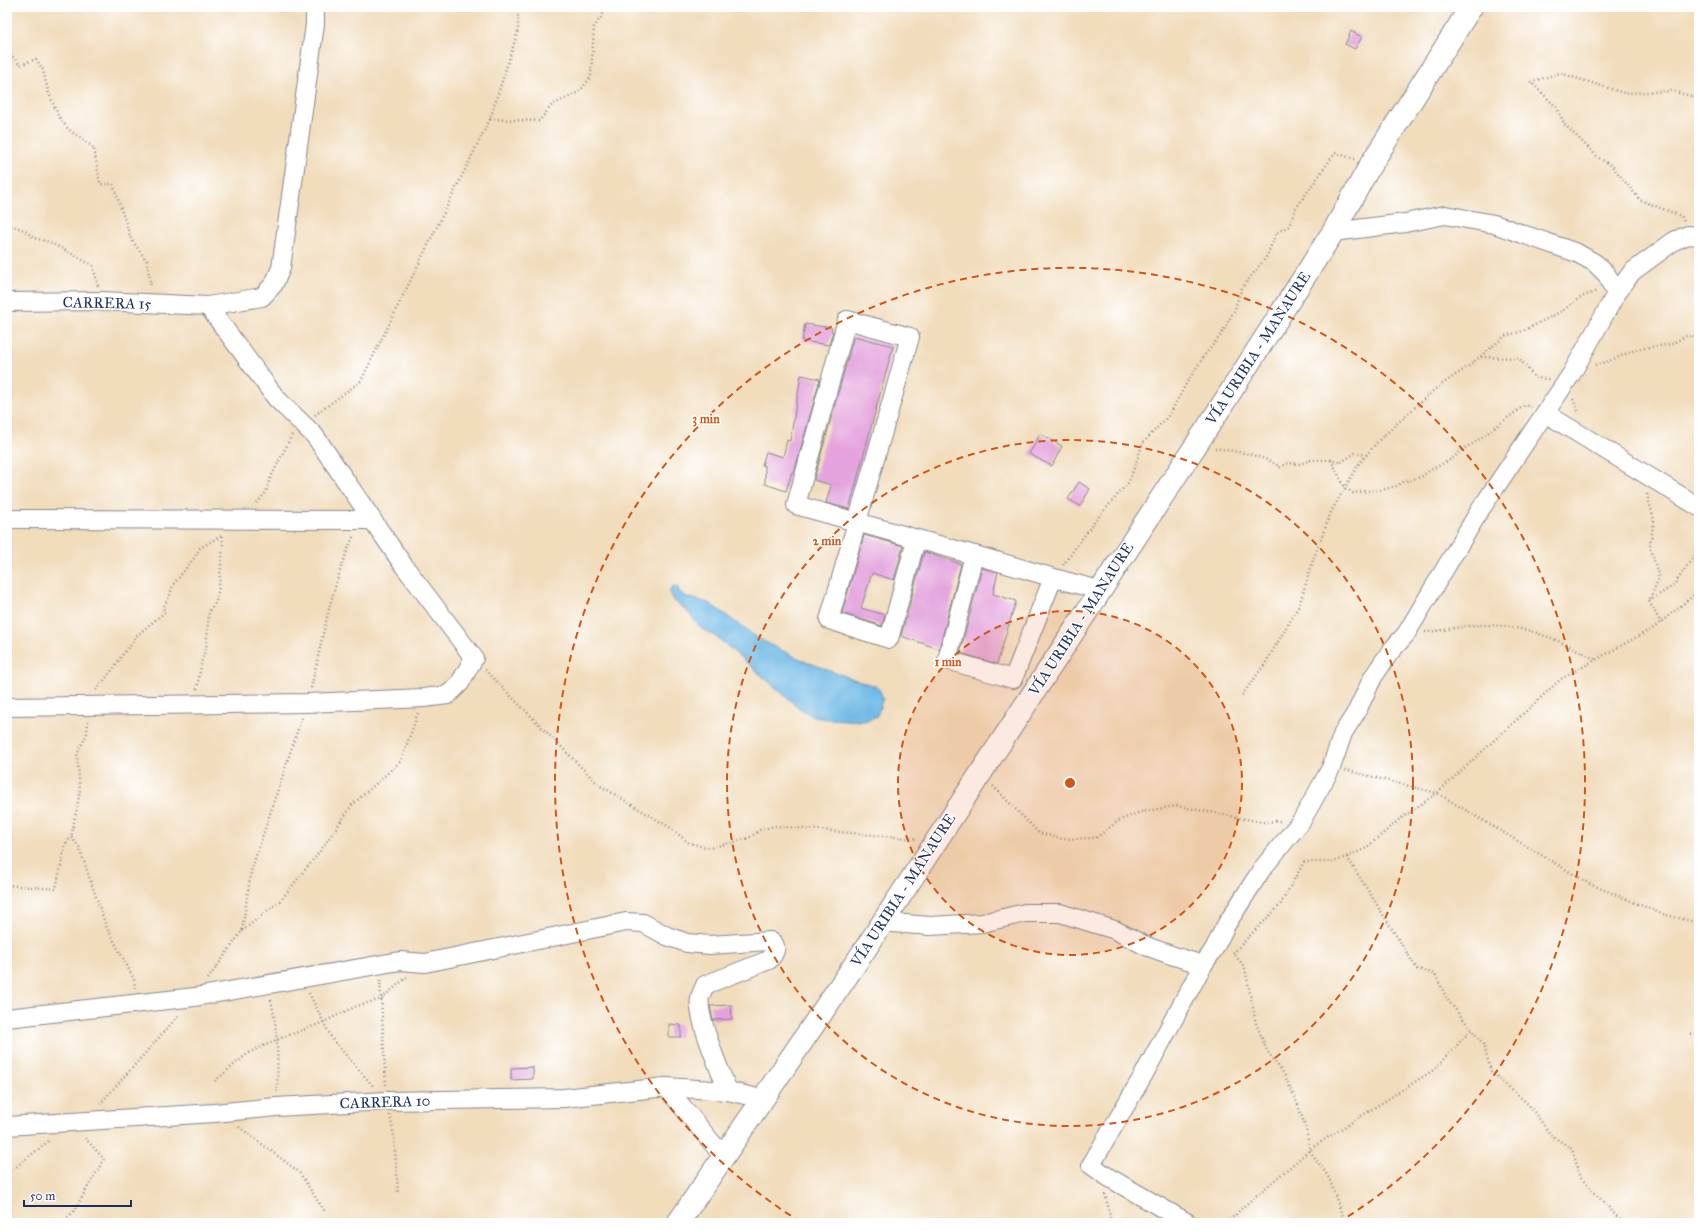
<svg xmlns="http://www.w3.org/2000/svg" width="1706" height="1230" viewBox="0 0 1706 1230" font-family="'IM FELL Great Primer',serif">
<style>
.water{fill:#6cb7e5;stroke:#4473a2}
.building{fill:#e4a3dd}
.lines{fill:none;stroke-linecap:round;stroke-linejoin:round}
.minor-casing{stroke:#86868c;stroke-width:20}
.major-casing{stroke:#86868c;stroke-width:24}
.path{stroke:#86868c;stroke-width:2.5;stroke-dasharray:1 3;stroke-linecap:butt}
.minor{stroke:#fff;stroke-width:18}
.major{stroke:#fff;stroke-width:22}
.ring{fill:none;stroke:#d45514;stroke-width:2;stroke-dasharray:7 5}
.labels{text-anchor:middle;stroke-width:3;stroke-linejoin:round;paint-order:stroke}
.street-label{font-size:15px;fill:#1b2f5e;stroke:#fff}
.centre{fill:#d45514;stroke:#fff;stroke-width:2}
.ring-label{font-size:12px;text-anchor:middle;font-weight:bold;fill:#d45514;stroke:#fff;stroke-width:3;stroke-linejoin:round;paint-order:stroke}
</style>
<rect width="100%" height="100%" fill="#fff"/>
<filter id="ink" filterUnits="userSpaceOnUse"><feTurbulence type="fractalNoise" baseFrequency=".025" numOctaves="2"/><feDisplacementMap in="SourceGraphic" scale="8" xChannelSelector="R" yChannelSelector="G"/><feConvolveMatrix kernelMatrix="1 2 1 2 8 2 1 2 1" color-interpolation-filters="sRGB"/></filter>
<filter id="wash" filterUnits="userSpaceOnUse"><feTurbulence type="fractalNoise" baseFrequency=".012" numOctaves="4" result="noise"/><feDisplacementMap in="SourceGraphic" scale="16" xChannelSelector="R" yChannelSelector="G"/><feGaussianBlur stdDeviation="0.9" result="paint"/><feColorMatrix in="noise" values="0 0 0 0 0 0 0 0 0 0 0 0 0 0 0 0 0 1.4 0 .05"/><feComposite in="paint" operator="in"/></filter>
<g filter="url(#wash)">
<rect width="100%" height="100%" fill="#f1dcbb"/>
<path class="water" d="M673 586H677C681 601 700 598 710 604 729 616 746 632 765 642 801 661 839 675 878 687L883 698 877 716 864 721 828 719 814 717 798 707 718 638 702 629 686 610 673 600 670 595V589Z"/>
<g id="blocks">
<g class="building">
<polygon points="1351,31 1362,37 1355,49 1345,44"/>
<polygon points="805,324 832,328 831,331 833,331 829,345 802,341"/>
<polygon points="854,336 893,346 849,509 826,503 831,485 814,480"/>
<polygon points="801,375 820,379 794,473 792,472 786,491 765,484 765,466 762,465 766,452 783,457 787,440 790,441"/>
<polygon points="1040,434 1062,446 1052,466 1029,454"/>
<polygon points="1079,482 1090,489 1080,506 1068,499"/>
<polygon points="864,535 903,546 894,580 872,573 861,608 885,615 882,626 842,613"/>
<polygon points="924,552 961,564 939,649 901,636"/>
<polygon points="982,568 998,572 993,594 1016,601 997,664 960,653"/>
<polygon points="731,1005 732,1019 713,1020 710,1006"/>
<polygon points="669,1024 681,1025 681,1037 669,1037"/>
<polygon points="533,1067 533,1079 511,1080 511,1068"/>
</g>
</g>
</g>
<g filter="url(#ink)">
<use href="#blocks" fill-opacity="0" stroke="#86868c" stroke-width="1"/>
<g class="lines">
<defs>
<g id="minor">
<polyline points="1333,232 1405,223 1445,215 1494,224 1577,253 1595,263 1607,275 1616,294"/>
<polyline points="7,302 102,301 208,306 262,297 274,284 281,268 315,24 315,7"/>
<polyline points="1545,413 1699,507"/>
<polyline points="7,519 372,520"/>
<path d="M916 540 889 639 829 620 910 337 847 320 796 505C855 522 915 538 974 555 1016 566 1057 580 1100 590"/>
<polyline points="974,555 947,660 1013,679 1053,578"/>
<polyline points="7,707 307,703 424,698 448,695 460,683 474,658 404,566 315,436 276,398 208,306"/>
<polyline points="881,922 930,926 982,923 1025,913 1060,913 1115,930 1146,946 1174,956 1203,965 1214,949 1226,925 1262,869 1302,820 1331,768 1343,733 1357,711 1373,677 1390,652 1406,634 1480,510 1572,373 1616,294 1632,272 1674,241 1688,235 1699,236"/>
<path d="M7 1018 195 997 400 961 425 963 626 922 643 923 667 936 687 943 710 945 770 941C780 946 774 954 769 960L705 985C704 989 701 993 700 997 696 1017 720 1070 728 1091"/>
<polyline points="666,1087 723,1156"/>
<polyline points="7,1126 214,1113 276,1107 386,1101 564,1098 666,1087 728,1091 762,1099"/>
<polyline points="1188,1223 1108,1177 1091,1165 1144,1074 1203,965"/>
</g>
<polyline id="major" points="678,1223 866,948 1217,413 1333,232 1371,164 1471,7"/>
</defs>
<use href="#minor" class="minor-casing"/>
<use href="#major" class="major-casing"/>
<g class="path">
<polyline points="7,51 20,65 36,59 43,70 48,91 58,115 68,129 94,148 100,184 113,184 131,239 147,261 151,287"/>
<polyline points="490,119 539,121 552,105 579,92 591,77 594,27 608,7"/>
<polyline points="1684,221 1681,216 1640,200 1612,166 1599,158 1565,125 1557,108 1531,82 1560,73 1624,93 1671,91 1699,98"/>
<polyline points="7,224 24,230 34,238 49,242 80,258 93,266 98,286"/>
<polyline points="1481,357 1519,358 1535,378 1549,379"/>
<polyline points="1595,365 1609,361 1638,349 1672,344 1685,336 1695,336 1699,332"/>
<polyline points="1573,399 1579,414"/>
<polyline points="315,415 361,381 490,119 518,31 518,7"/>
<path d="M1215 448C1237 452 1261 454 1280 467L1288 463 1300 464 1311 460H1331L1340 463 1355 453 1367 455"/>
<polyline points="1331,460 1345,488 1353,493 1385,489 1396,486 1403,482 1421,477 1430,470 1452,459 1463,449 1474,443 1525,405 1531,407"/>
<polyline points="1647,494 1654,520 1650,546 1659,578 1649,601 1661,623"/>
<polyline points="257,503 266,492 270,479 292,435"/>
<polyline points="1063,565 1095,521 1129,482 1143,443 1170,414 1186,384 1204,356 1221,335 1234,311 1242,288 1267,256 1276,233 1289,226 1296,208 1335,153 1355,159"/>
<polyline points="1649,601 1673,586 1699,549"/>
<path d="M1425 632C1444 631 1464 625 1483 625 1527 625 1557 639 1595 659"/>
<polyline points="485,670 599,785 669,827 689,843 710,848 749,838 760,830 775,826 917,839"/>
<path d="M311 688C323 637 332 583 354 535"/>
<polyline points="197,689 202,659 206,649 209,611 216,602 219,586 223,546 222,534"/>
<polyline points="96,690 114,668 124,652 131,645 135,637 165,612 163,608 170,595 173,585 195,557 200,548 221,536"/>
<polyline points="1242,695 1265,664 1299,606 1313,560 1331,512 1358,465 1378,441 1435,389 1469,366 1505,336 1523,331 1562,311 1581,297 1597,291"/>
<polyline points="88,721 87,734 77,754 80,792 71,837 79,847 106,926 134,979 135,988"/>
<polyline points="1345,770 1437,793 1590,884 1662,914 1699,923"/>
<polyline points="993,786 1039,833 1062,839 1096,838 1118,821 1140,812 1177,806 1262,822 1282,821"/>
<polyline points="1347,857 1417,969 1435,974 1447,999 1483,1044 1491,1071 1529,1105 1551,1135 1572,1149 1581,1178 1623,1223"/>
<polyline points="7,885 56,889 65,845 71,837"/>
<polyline points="242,931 281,900 321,850 352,805 401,761 418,713"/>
<polyline points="1233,952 1245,968 1256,1023 1267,1051 1284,1074 1298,1105 1306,1129 1310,1151 1328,1176 1345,1223"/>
<polyline points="1233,953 1280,905 1304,862 1334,862 1365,849 1400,819 1437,793 1561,679 1655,627 1699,591"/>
<polyline points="208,979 242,931 251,871 302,717"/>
<polyline points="380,980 386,1085"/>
<polyline points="309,993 332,1039 374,1087"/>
<path d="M271 1000C278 1031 278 1061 277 1092"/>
<polyline points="1687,1035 1699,1034"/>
<polyline points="215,1081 248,1053 281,1038 319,1024 357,1006 381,999 407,977"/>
<polyline points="100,1104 179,1015"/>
<polyline points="390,1115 394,1136 398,1192"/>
<polyline points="239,1127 299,1172 325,1212"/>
<polyline points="7,1174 50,1140"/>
<polyline points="1105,1194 1108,1206 1111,1223"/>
<polyline points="62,1223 74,1211 104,1159 84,1137"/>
<polyline points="1227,1223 1244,1206 1316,1145 1435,1069 1471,1030"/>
</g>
<use href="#minor" class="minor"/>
<use href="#major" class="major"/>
</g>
</g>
<circle cx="1070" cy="783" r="172" fill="#d45514" fill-opacity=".12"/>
<g class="ring">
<circle cx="1070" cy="783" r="172"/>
<circle cx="1070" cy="783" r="343"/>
<path d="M801 1222A515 515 0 1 1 1339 1222"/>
</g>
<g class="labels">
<g class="street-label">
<text transform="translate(107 303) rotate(1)" y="5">CARRERA 15</text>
<text transform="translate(1258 348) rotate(-57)" y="5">VÍA URIBIA - MANAURE</text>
<text transform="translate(1081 619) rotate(-57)" y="5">VÍA URIBIA - MANAURE</text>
<text transform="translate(903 890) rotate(-57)" y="5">VÍA URIBIA - MANAURE</text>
<text transform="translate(385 1102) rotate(-2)" y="5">CARRERA 10</text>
</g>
</g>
<circle cx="1070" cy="783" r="6" class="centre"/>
<g class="ring-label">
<text x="706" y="423">3 min</text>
<text x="827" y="545">2 min</text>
<text x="948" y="666">1 min</text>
</g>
<rect width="1706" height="1230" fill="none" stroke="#fff" stroke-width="24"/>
<path d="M24 1200v6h107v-6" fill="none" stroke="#1b2f5e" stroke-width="2"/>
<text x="30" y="1200" font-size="12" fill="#1b2f5e" stroke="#ffffff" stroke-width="3" paint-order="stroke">50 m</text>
</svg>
